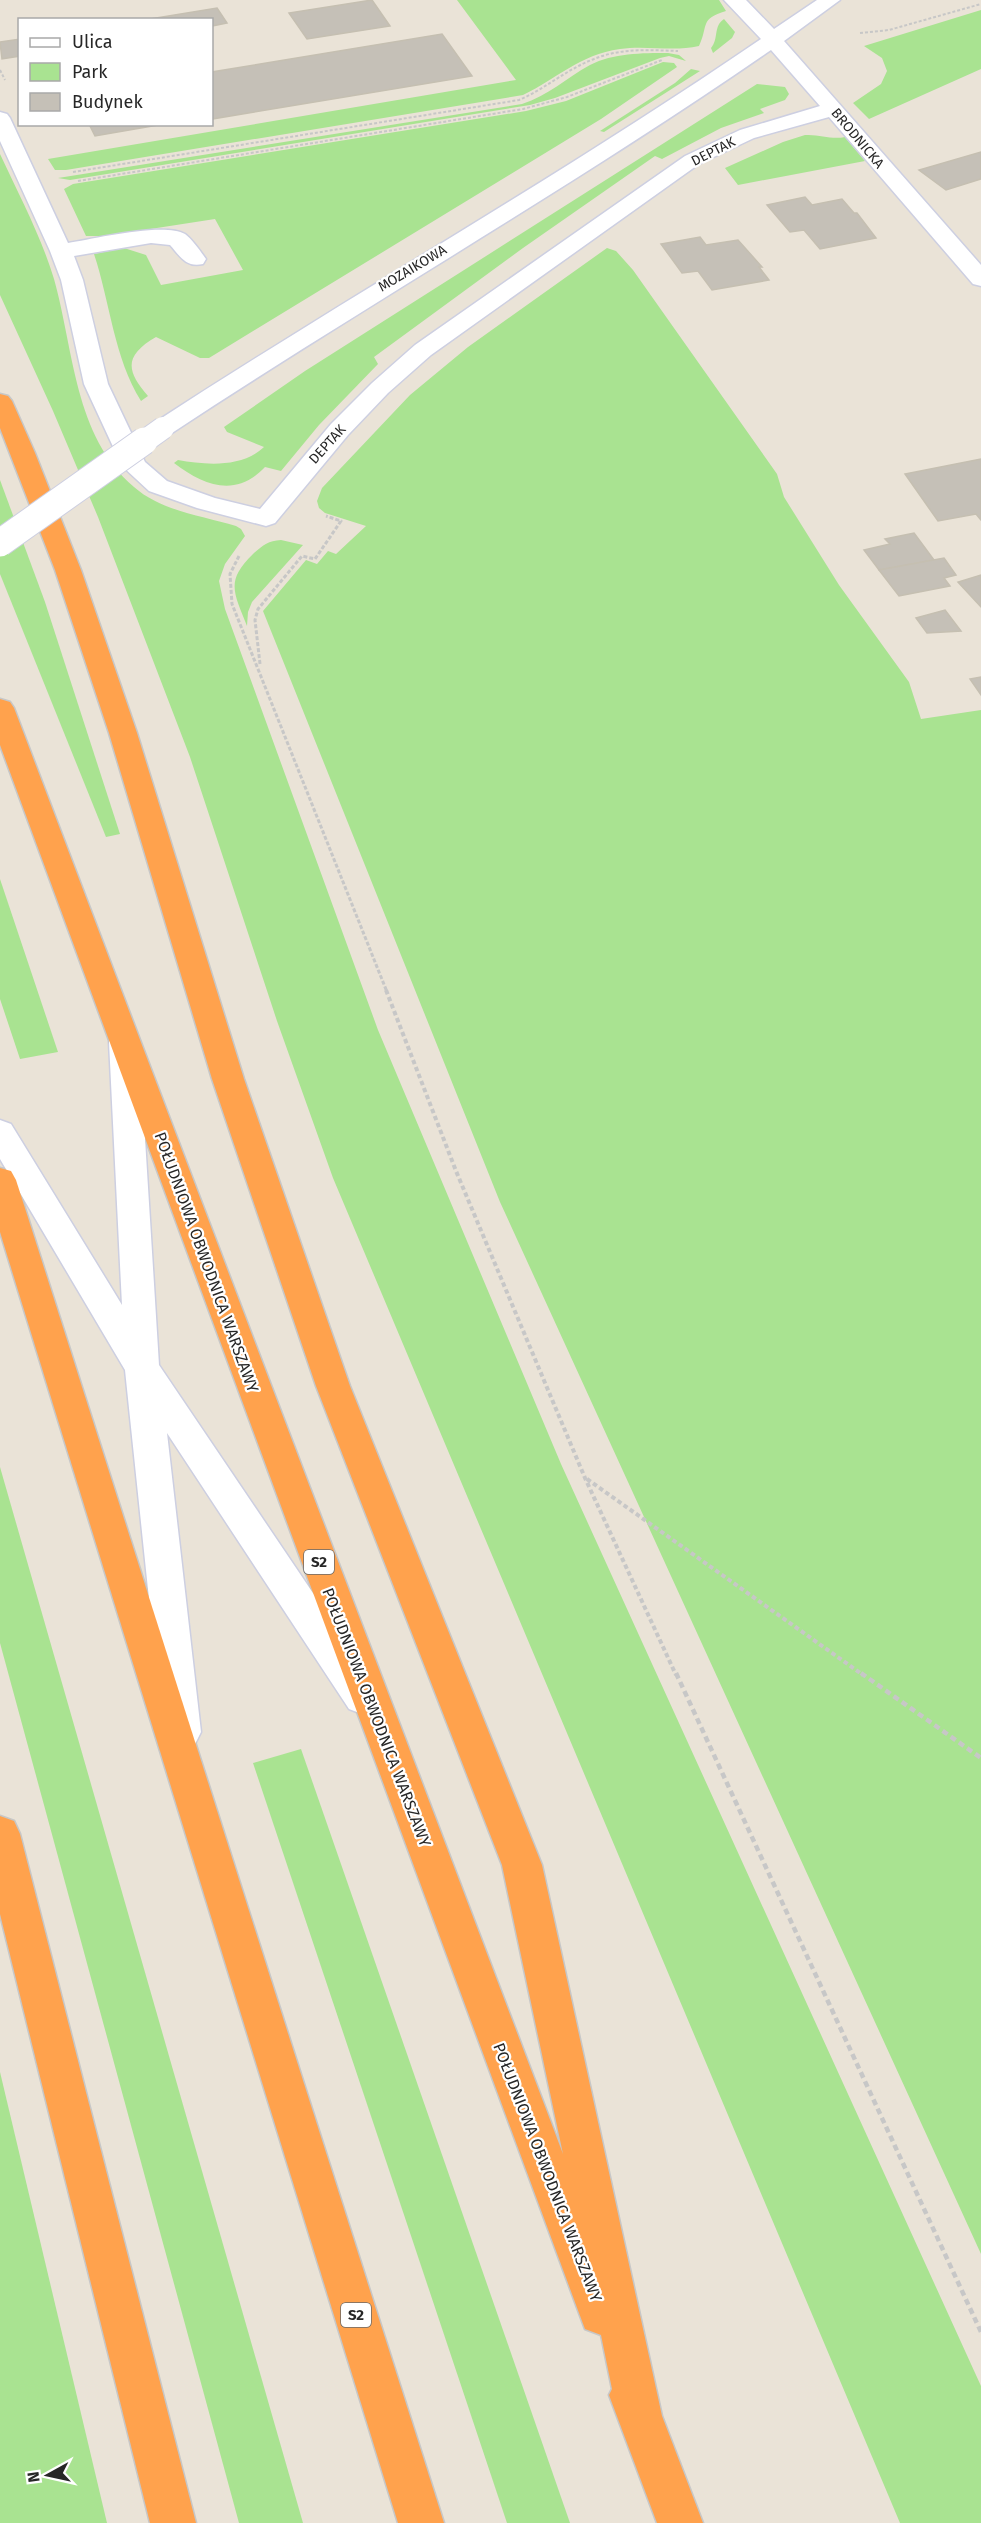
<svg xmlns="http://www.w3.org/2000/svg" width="981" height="2523" viewBox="0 0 981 2523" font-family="'Fira Sans',sans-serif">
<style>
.green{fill:#a9e391}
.building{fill:#c5c0b7;stroke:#c5bfb1;stroke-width:1.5}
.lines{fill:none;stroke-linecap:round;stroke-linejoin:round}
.minor-casing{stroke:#cdcfe1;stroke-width:3}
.highway-casing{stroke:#c7c7c7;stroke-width:3}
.path-far3{stroke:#c7c7c7;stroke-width:2;stroke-dasharray:3 2;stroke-linecap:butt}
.path-far2{stroke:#c7c7c7;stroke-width:3;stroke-dasharray:4 2;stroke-linecap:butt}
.path-far1{stroke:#c7c7c7;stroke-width:4;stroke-dasharray:4.5 3;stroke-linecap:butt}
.path{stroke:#c7c7c7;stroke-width:4.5;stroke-dasharray:6 4;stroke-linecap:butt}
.minor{fill:#fff;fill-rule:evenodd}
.highway{fill:#ffa24d;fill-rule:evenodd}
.minor-bridge-far1-casing{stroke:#cdcfe1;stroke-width:24;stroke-linecap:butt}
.minor-bridge-casing{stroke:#cdcfe1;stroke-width:29;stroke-linecap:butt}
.minor-bridge-far1{stroke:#fff;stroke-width:22}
.minor-bridge{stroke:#fff;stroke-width:27}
.labels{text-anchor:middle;stroke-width:4.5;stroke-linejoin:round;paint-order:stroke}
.far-street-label{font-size:14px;fill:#272727;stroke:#fff}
.shield{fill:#fff;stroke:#686868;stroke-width:1.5}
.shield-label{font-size:15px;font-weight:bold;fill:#272727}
.street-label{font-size:16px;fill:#272727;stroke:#fff}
</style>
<rect width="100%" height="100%" fill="#eae3d7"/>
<g class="green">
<path d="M457 0H719L726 11C699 19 709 25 699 46 673 52 646 45 620 49 579 55 558 78 523 95L66 170H55L48 159 516 80Z"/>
<polygon points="981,10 981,69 869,119 853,103 881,84 887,71 882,58 864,46"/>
<path d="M724 19 735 32 732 38 713 53 711 48C719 39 713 26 724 19Z"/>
<path d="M668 53 679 55 686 61 669 56 660 58 555 98 530 105 70 180 58 178 522 104C548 96 566 78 590 65 613 53 642 53 668 53Z"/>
<path d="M663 62 674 63 677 67 601 119 209 358H200L156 337C125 355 125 370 148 396L141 401C114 358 110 302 94 254L124 248 146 255 161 285 243 270 215 219 105 236H86L64 189 73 184 526 111 566 101Z"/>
<polygon points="691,69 700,71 604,132 600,131 675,83"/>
<path d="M757 84 785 87 789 94 785 100 760 109 764 113 721 128 662 159 655 156 523 248 374 357 378 364 319 425 281 471 265 467C236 498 204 486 174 463L178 460C206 465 242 468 264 447L227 432 224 427 305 371Z"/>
<path d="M805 135C820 134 831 140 845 137L865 161 738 185 725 168 783 142Z"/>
<path d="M0 154C19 195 41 236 54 279 74 350 74 436 134 487 161 511 203 516 236 526L241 529 245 536 225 564 219 581 225 609 378 1030 561 1464 981 2386V2523H900L333 1178 277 1021 190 757 98 517 53 411 0 295Z"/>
<polygon points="607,248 616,251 633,270 777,474 784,497 839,585 909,682 921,719 981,710 981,2254 500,1202 263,611 306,560 317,564 328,551 336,554 366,526 325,513 319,508 317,501 322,488 410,395 468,347"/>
<polygon points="0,480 45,602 120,834 106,837 0,574"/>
<path d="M281 540 303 545 252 602 248 612 247 626C234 593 225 581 253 554 263 545 268 541 281 540Z"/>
<polygon points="0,880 0,879 58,1052 20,1059 0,999"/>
<polygon points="0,1467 303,2523 239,2523 0,1643"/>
<polygon points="301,1749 570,2523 507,2523 253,1763"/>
<polygon points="0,2072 107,2523 0,2523"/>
</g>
<g class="building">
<polygon points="372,0 390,26 307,39 289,13"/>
<polygon points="217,8 227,23 212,26 212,20 144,20"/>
<polygon points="442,34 472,76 212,119 212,72"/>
<polygon points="20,39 20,56 2,59 0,42"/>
<polygon points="89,124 164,124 95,136"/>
<polygon points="981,152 981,179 946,190 919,170"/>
<polygon points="805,197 812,205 842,199 854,213 857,213 876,238 820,249 804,230 790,232 767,205"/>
<polygon points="700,237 706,245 738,240 762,267 759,267 769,280 712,290 698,271 682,273 661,244"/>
<polygon points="981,459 981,520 976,514 938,521 905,474"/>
<polygon points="914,533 934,560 879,570 864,550 890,544 885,539"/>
<polygon points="944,558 956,575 944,578 950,586 899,596 879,570"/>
<polygon points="981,575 981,607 958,582"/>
<polygon points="945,610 961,631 927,633 916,618"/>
<polygon points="981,677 981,695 970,679"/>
</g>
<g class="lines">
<defs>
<g id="minor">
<path d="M724 0H746L774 29 817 0H840L784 41 981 265V286L973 284 829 117 754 138 699 164 431 355 388 393 348 435 275 523 266 526 197 508 149 491 122 466 84 384 61 280 50 251 0 141V112L7 114 10 118 68 243C94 239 163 222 185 234 192 239 201 252 206 259L203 264C186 268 180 256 170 245L151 243 74 256 83 280 108 384 145 462 167 481 215 498 260 509 331 424 372 383 415 345 685 156 740 130 820 106 771 50C576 185 369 303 172 433L163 435 154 433 151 428 154 423C355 292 564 174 761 39Z"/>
<polygon points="124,1031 135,1034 139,1042 159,1365 375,1685 381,1697 375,1709 362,1714 349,1709 167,1433 201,1732 195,1744 182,1749 169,1744 163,1732 125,1370 0,1159 0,1120 11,1124 122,1305 109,1042 113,1034"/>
</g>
<g id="highway">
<polygon points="0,394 8,396 12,401 35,453 81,570 137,733 244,1079 350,1386 542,1865 662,2416 703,2523 657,2523 609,2395 612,2389 601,2335 585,2329 579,2313 0,745 0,699 10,702 14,708 563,2154 502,1865 316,1386 212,1079 109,733 55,570 0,428"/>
<polygon points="0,1168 11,1171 16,1180 444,2523 398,2523 0,1232"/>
<polygon points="0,1816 14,1821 20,1834 196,2523 150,2523 0,1914"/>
</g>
</defs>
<use href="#minor" class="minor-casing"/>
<use href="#highway" class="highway-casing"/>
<g class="path-far3">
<polyline points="860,33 889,30 981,4"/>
<polyline points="0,70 5,80"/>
<path d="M73 172 519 100C545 89 567 69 594 59 620 48 650 50 678 51"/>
<polyline points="78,181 523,109 567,97 662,60"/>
</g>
<g class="path-far2">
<polyline points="239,556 230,574 232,604 387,992"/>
<polyline points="260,664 255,620 258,609 302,556 315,559 341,521 326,516"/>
</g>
<g class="path-far1">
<polyline points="386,990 456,1171 585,1478 676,1675"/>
<polyline points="587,1479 863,1675"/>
</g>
<g class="path">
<polyline points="676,1673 981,2332"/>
<polyline points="861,1673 981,1758"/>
</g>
<use href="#minor" class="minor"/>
<use href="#highway" class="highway"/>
<defs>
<polyline id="minor-bridge-far1" points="142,443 163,428"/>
<polyline id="minor-bridge" points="0,543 144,441"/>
</defs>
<use href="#minor-bridge-far1" class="minor-bridge-far1-casing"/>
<use href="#minor-bridge" class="minor-bridge-casing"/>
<use href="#minor-bridge-far1" class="minor-bridge-far1"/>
<use href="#minor-bridge" class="minor-bridge"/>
</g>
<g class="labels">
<g class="far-street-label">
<text transform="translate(858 138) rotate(50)" y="5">BRODNICKA</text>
<text transform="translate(713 151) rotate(-27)" y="5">DEPTAK</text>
<text transform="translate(412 268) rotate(-31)" y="5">MOZAIKOWA</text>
<text transform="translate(327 444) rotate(-48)" y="5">DEPTAK</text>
</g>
<g class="shield">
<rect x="304" y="1550" width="30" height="24" rx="4.5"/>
<rect x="341" y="2303" width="30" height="24" rx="4.5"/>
</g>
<g class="shield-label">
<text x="319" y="1567">S2</text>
<text x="356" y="2320">S2</text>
</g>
<g class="street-label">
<text transform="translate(207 1262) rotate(70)" y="6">POŁUDNIOWA OBWODNICA WARSZAWY</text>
<text transform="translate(377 1717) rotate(69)" y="6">POŁUDNIOWA OBWODNICA WARSZAWY</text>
<text transform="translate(548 2172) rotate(69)" y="6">POŁUDNIOWA OBWODNICA WARSZAWY</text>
</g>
</g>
<rect x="18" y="18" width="195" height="108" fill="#ffffff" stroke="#a9a9a9" stroke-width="1.5"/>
<rect x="30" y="38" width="30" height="9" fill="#ffffff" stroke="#a9a9a9" stroke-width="1.5"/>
<text x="72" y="48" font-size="18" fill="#272727">Ulica</text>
<rect x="30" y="63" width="30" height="18" fill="#a9e391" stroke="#a9a9a9" stroke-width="1.5"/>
<text x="72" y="78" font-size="18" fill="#272727">Park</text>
<rect x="30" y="93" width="30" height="18" fill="#c5c0b7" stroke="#a9a9a9" stroke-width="1.5"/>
<text x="72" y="108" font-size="18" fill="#272727">Budynek</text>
<g transform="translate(48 2475) rotate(262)" stroke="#ffffff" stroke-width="4.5" paint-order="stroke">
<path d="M0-4.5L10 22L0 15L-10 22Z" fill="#272727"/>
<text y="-9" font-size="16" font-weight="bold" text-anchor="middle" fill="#272727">N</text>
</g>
</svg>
